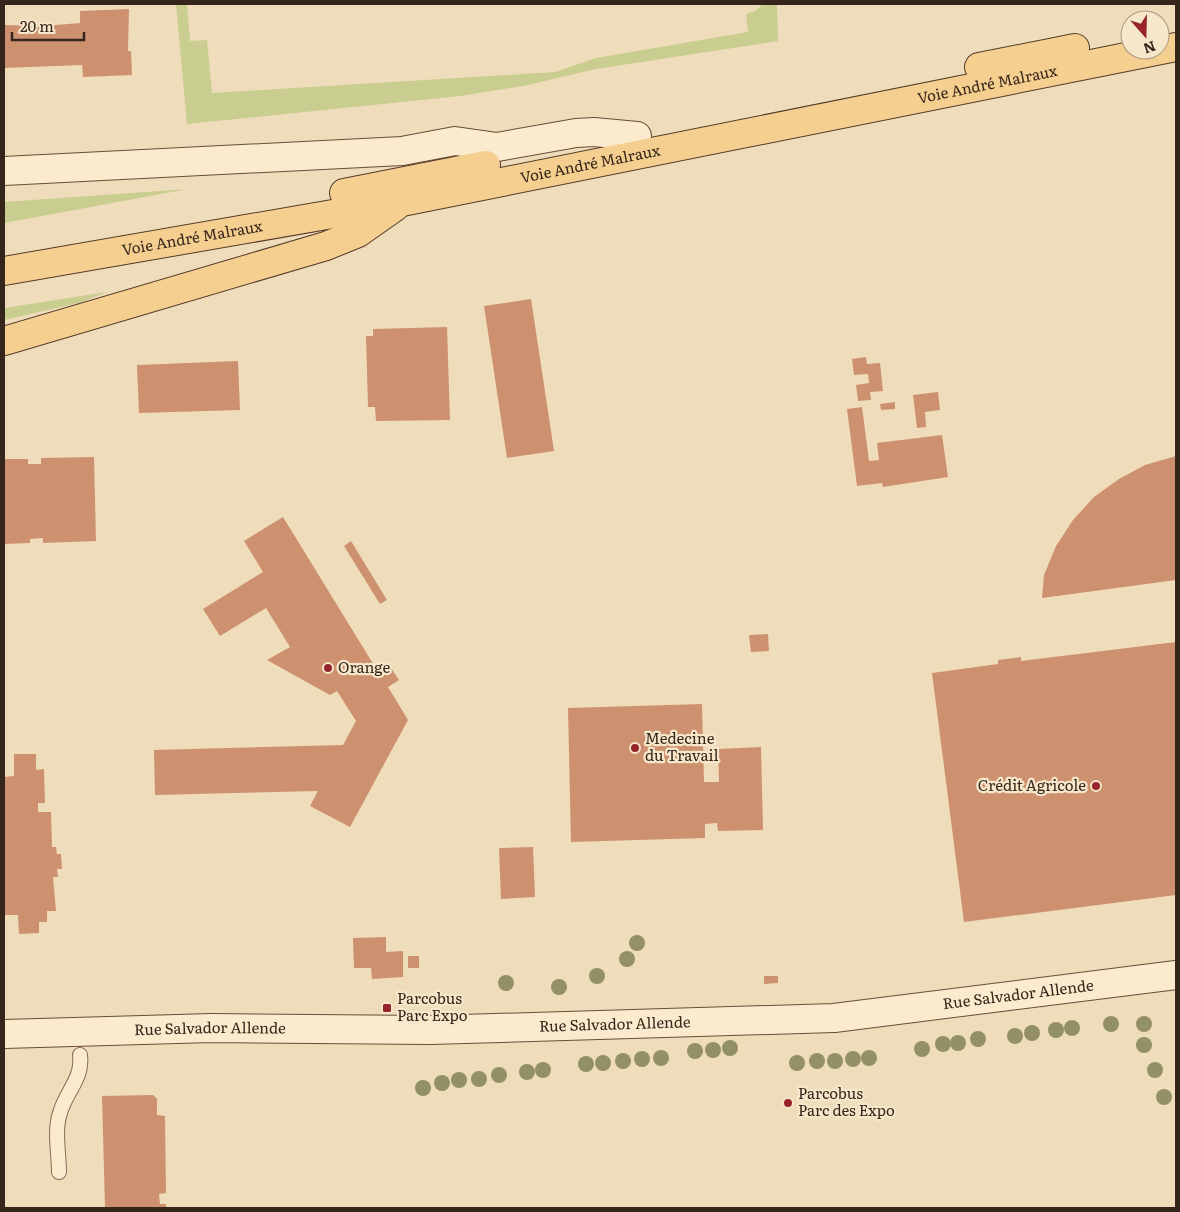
<svg xmlns="http://www.w3.org/2000/svg" width="1180" height="1212" viewBox="0 0 1180 1212" font-family="Literata,serif">
<style>
.green{fill:#c9cd8f}
.building{fill:#ce916f}
.lines{fill:none;stroke-linecap:round;stroke-linejoin:round}
.lane-casing{stroke:#866c55;stroke-width:16}
.secondary-casing{stroke:#684d38;stroke-width:30}
.primary-casing{stroke:#533a2a;stroke-width:30}
.lane{stroke:#faeace;stroke-width:14}
.secondary{stroke:#faeace;stroke-width:28}
.primary{stroke:#f5cf90;stroke-width:28}
.tree{fill:#939066}
.poi-dot{fill:#97232b;stroke:#f6e7cb;stroke-width:2}
.labels{text-anchor:middle;stroke-width:4.5;stroke-linejoin:round;paint-order:stroke}
.street-label{font-size:15px;fill:#35251a;stroke:#f6e7cb}
.poi-label{font-size:15px;fill:#35251a;stroke:#f6e7cb;text-anchor:start}
</style>
<rect width="100%" height="100%" fill="#efdcbb"/>
<g class="green">
<polygon points="176,4 187,4 190,41 207,40 212,93 555,72 596,58 748,32 746,14 755,11 763,4 777,4 778,41 596,69 523,86 460,96 187,124"/>
<polygon points="188,189 4,223 4,202"/>
<polygon points="107,292 79,303 4,320 4,308"/>
</g>
<g class="building">
<polygon points="129,9 128,51 131,51 132,75 83,77 82,65 4,68 4,25 44,26 80,23 80,11"/>
<polygon points="531,299 554,451 507,458 484,306"/>
<polygon points="447,327 450,420 376,421 375,407 368,407 366,336 373,336 373,329"/>
<polygon points="866,357 867,364 880,363 883,391 870,392 871,400 858,401 856,385 869,383 868,374 854,375 852,359"/>
<polygon points="238,361 240,410 139,413 137,365"/>
<polygon points="938,392 940,410 925,412 926,427 917,428 913,395"/>
<polygon points="895,402 895,409 881,410 880,404"/>
<polygon points="862,407 869,461 879,460 877,443 942,435 948,477 883,487 882,483 857,486 847,409"/>
<polygon points="1176,456 1176,580 1042,598 1044,575 1056,546 1073,520 1094,497 1119,479 1145,465"/>
<polygon points="94,457 96,541 43,543 43,538 30,539 30,543 4,544 4,459 28,459 28,464 41,464 41,458"/>
<polygon points="283,517 380,675 391,668 399,680 388,687 408,720 350,827 310,806 318,791 155,795 154,750 343,745 356,721 337,691 330,695 267,660 290,647 266,608 220,636 203,609 263,572 244,541"/>
<polygon points="351,541 387,600 380,604 344,546"/>
<polygon points="768,634 769,651 751,652 749,635"/>
<polygon points="1176,642 1176,895 964,922 932,673 998,664 998,660 1021,657 1021,661"/>
<polygon points="702,704 704,782 719,782 718,749 761,747 763,830 718,831 717,823 705,824 705,838 571,842 568,708"/>
<polygon points="14,754 36,754 36,770 44,769 45,803 38,803 38,812 51,812 52,847 56,847 57,854 61,854 62,869 57,869 58,877 53,877 56,911 47,911 47,922 39,922 39,933 19,934 18,915 4,915 4,777 14,776"/>
<polygon points="533,847 535,897 501,899 499,848"/>
<polygon points="386,937 386,952 403,951 403,977 372,979 371,968 354,968 353,938"/>
<rect x="408" y="956" width="11" height="12"/>
<polygon points="764,976 778,976 778,983 764,984"/>
<polygon points="153,1095 157,1099 157,1115 165,1116 166,1193 159,1194 160,1204 166,1204 166,1208 105,1208 102,1096"/>
</g>
<g class="lines">
<defs>
<path id="lane" d="M59 1172C59 1154 54 1130 60 1113 66 1091 83 1079 80 1055"/>
<g id="secondary">
<polyline points="4,171 402,151 455,141 497,147 576,133 594,132 637,136"/>
<path id="s1" d="M4 1034 212 1028 430 1030 834 1018 1176 975"/>
</g>
<g id="primary">
<polyline points="979,67 1075,48"/>
<polyline points="344,193 486,165"/>
<path id="s2" d="M4 271 402 202 1176 47"/>
<polyline points="4,341 326,246 358,233 395,207"/>
</g>
</defs>
<use href="#lane" class="lane-casing"/>
<use href="#secondary" class="secondary-casing"/>
<use href="#primary" class="primary-casing"/>
<use href="#lane" class="lane"/>
<use href="#secondary" class="secondary"/>
<use href="#primary" class="primary"/>
</g>
<g class="tree">
<circle cx="637" cy="943" r="8"/>
<circle cx="627" cy="959" r="8"/>
<circle cx="597" cy="976" r="8"/>
<circle cx="506" cy="983" r="8"/>
<circle cx="559" cy="987" r="8"/>
<circle cx="1111" cy="1024" r="8"/>
<circle cx="1144" cy="1024" r="8"/>
<circle cx="1072" cy="1028" r="8"/>
<circle cx="1056" cy="1030" r="8"/>
<circle cx="1032" cy="1033" r="8"/>
<circle cx="1015" cy="1036" r="8"/>
<circle cx="978" cy="1039" r="8"/>
<circle cx="958" cy="1043" r="8"/>
<circle cx="943" cy="1044" r="8"/>
<circle cx="1144" cy="1045" r="8"/>
<circle cx="730" cy="1048" r="8"/>
<circle cx="922" cy="1049" r="8"/>
<circle cx="713" cy="1050" r="8"/>
<circle cx="695" cy="1051" r="8"/>
<circle cx="661" cy="1058" r="8"/>
<circle cx="869" cy="1058" r="8"/>
<circle cx="642" cy="1059" r="8"/>
<circle cx="853" cy="1059" r="8"/>
<circle cx="623" cy="1061" r="8"/>
<circle cx="817" cy="1061" r="8"/>
<circle cx="835" cy="1061" r="8"/>
<circle cx="603" cy="1063" r="8"/>
<circle cx="797" cy="1063" r="8"/>
<circle cx="586" cy="1064" r="8"/>
<circle cx="543" cy="1070" r="8"/>
<circle cx="1155" cy="1070" r="8"/>
<circle cx="527" cy="1072" r="8"/>
<circle cx="499" cy="1075" r="8"/>
<circle cx="479" cy="1079" r="8"/>
<circle cx="459" cy="1080" r="8"/>
<circle cx="442" cy="1083" r="8"/>
<circle cx="423" cy="1088" r="8"/>
<circle cx="1164" cy="1097" r="8"/>
</g>
<g class="poi-dot">
<circle cx="328" cy="668" r="5"/>
<circle cx="635" cy="748" r="5"/>
<circle cx="1096" cy="786" r="5"/>
<rect x="382" y="1003" width="10" height="10" rx="2.5"/>
<circle cx="788" cy="1103" r="5"/>
</g>
<g class="labels">
<g class="street-label">
<text dy="5" stroke="none"><textPath href="#s2" startOffset="1001">Voie André Malraux</textPath></text>
<text dy="5" stroke="none"><textPath href="#s2" startOffset="596">Voie André Malraux</textPath></text>
<text dy="5" stroke="none"><textPath href="#s2" startOffset="191">Voie André Malraux</textPath></text>
<text dy="5" stroke="none"><textPath href="#s1" startOffset="1016">Rue Salvador Allende</textPath></text>
<text dy="5" stroke="none"><textPath href="#s1" startOffset="611">Rue Salvador Allende</textPath></text>
<text dy="5" stroke="none"><textPath href="#s1" startOffset="206">Rue Salvador Allende</textPath></text>
</g>
<g class="poi-label">
<text x="338" y="673">Orange</text>
<text x="645" y="744">Medecine<tspan x="645" dy="17">du Travail</tspan></text>
<text x="1086" y="791" text-anchor="end">Crédit Agricole</text>
<text x="397" y="1004">Parcobus<tspan x="397" dy="17">Parc Expo</tspan></text>
<text x="798" y="1099">Parcobus<tspan x="798" dy="17">Parc des Expo</tspan></text>
</g>
</g>
<rect width="1180" height="1212" fill="none" stroke="#35251a" stroke-width="10"/>
<g transform="translate(1145 35) rotate(160)"><circle r="24" fill="#f6e7cb" stroke="#a99984"/>
<path d="M0-4L9 19L0 12L-9 19Z" fill="#97232b"/>
<text y="-8" font-size="14" font-weight="bold" text-anchor="middle" fill="#35251a">N</text>
</g>
<path d="M12 32v8h72v-8" fill="none" stroke="#35251a" stroke-width="2.5"/>
<text x="20" y="32" font-size="15" fill="#35251a" stroke="#f6e7cb" stroke-width="4" paint-order="stroke">20 m</text>
</svg>
